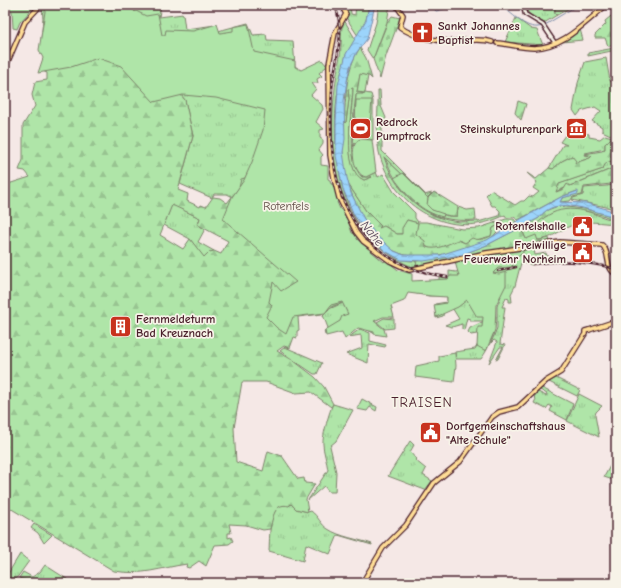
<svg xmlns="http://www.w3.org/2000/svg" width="621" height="588" viewBox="0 0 621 588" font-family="'Comic Neue',sans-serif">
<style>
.grass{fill:url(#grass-tufts);stroke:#7c826a}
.forest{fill:url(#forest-firs);stroke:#7c826a;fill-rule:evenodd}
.cemetery{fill:url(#cemetery-stones);stroke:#7c826a}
.green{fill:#afe5a8;stroke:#7c826a}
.water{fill:url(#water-waves);stroke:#7b8ca8}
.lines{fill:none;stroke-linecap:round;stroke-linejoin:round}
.stream{stroke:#7b8ca8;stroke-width:1}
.minor-casing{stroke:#4a1f2b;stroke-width:5.5}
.major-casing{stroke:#4a1f2b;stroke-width:6}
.minor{stroke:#f7f3e8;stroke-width:2.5}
.major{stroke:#ffdd96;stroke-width:3.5}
.rail-casing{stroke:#4a1f2b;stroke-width:2.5}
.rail{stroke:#f7f3e8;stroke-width:1;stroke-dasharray:3;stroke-linecap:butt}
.labels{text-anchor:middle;stroke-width:3.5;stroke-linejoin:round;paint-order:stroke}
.poi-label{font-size:12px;font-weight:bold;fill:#4a1f2b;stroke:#f7f3e8;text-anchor:start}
.park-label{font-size:12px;fill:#63504a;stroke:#f7f3e8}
.water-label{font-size:13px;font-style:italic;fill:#5e4c5f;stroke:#f7f3e8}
.quarter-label{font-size:14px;letter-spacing:1px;fill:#4a1f2b;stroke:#f7f3e8}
</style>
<defs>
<pattern id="grass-tufts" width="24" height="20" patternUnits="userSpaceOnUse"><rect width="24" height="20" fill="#afe5a8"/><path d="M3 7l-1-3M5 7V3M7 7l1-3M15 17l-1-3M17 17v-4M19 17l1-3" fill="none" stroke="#98c491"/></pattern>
<pattern id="forest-firs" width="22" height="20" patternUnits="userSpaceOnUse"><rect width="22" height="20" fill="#afe5a8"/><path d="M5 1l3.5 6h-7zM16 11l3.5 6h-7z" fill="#98c491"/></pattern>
<pattern id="cemetery-stones" width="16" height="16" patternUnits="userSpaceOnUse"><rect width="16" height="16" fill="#afe5a8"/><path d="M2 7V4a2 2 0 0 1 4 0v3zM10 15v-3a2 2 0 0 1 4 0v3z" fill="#98c491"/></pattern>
<pattern id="water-waves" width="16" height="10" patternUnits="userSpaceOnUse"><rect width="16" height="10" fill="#9cd4fb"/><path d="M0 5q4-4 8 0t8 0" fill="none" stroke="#88b6d7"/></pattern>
</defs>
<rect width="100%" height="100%" fill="#f5e8e6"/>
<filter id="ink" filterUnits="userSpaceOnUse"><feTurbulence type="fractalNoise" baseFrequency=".025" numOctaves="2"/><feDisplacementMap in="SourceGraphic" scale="8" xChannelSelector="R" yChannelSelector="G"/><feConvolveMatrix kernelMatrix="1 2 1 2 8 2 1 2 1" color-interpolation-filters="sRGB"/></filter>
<g filter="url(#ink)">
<g class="grass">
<polygon points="106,5 131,5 135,9 138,5 161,5 159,17 183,14 185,29 216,25 218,31 248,23 253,35 266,34 267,40 293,41 295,66 302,71 245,178 233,197 227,194 214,194 212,198 180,184 193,136 185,100"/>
<polygon points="338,5 350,5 351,14 355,15 356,5 369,5 366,20 358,36"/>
<polygon points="524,5 532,9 535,5 555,5 555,14 557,15 544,23 529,14"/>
<polygon points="516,18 531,29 537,30 543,45 505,42"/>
<path d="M344 20 356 40C353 44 349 48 347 53 345 56 345 61 344 64 328 112 331 213 378 244 393 254 394 261 416 261L417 266 412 267C325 228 325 137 340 56 342 47 340 26 344 20Z"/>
<polygon points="580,29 583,40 562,42"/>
<polygon points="606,58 610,81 613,83 614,103 616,105 616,133 613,136 602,131 602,127 592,121 601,111 595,107 581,111 577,116 573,110 578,83 585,62"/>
<path d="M350 87 353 88C352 108 341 171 364 180L372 177 365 178 360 175 368 176 376 172 378 177 383 174 394 192 415 213V218L418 222H426L462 229 479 228 494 223H503L493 228 491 236 465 243 461 241C435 247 434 259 415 234L418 223 407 220 402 234H397L386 227 379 228 381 226 366 211 348 184C345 173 343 162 343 152 342 142 346 133 344 123L346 122 349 99 348 89Z"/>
<polygon points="365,93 371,94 373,101 373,140 363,138 354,144 353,147 356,94"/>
<polygon points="577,119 586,125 582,132 589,134 589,137 600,139 605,135 612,137 605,144 605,149 585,153 584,155 592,156 590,158 575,163 572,156 562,161 553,169 549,168 563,145 567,145 560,142"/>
<path d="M385 158 424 195 432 193 428 197 426 206C435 211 446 218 457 216L458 207 467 210 475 209 476 220C427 224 403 201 385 158Z"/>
<polygon points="609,161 616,161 616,167 555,192 558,184 603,169 604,165"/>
<polygon points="616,185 616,209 572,200 573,198 583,195 584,188"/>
<polygon points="172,204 200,218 198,225 205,229 198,242 214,251 209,252 204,258 190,239 164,225"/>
<path d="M566 208C572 209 579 209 585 211 594 213 608 220 616 220V224C601 223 587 220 573 225 552 233 551 243 526 239L522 230H527C540 221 550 210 566 208Z"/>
<path d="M527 249H534L535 255 546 253 547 256H549L550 260 533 263V265L521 263 515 286 511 294 512 302H509V299L506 298 502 307H505L500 344 505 345 498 359 496 360 503 347H500L489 363 497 342 494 340 491 343 497 328V306L501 296 490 291 484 317 496 316C496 331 490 347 481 359H456L455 352 475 349 478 344V336L482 332 481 328 477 334 471 335 468 332 470 328 484 321H470V319L467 318 464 330 462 329V324L452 327 445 325 459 319 451 306 444 310 443 316 436 318 435 304 447 302V297L452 296H429L407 292V287L439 282V277L449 278V271L456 272 507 252Z"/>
<polygon points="343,303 348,314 325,335 324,331 328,328 323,315 329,309"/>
<polygon points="384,318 394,319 394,328 385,329 377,322"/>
<polygon points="360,329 370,333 370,341 386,345 385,347 369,344 368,363 346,354 362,348 361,335 349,337"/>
<polygon points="285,347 322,363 317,374 314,374 280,351"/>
<polygon points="556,378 580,390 577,396 549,382"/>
<polygon points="542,388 573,404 567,420 550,411 552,407 549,405 546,409 534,403 536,399 534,397 538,392 546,396 547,394 540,390"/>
<polygon points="579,394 602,406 596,412 595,415 599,437 567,421"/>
<path d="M333 404 353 410 336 441 330 446 336 472 335 492H329L324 486 308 500 328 470C327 462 323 451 323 444 322 437 330 409 333 404Z"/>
<polygon points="410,441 414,445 410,452 416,459 415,460 426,469 423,475 432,481 425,490 388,476"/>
<polygon points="616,462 616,481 604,477 610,466 613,466"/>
<path d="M283 504H291L296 509 308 512 311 511C318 516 321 525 328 529 340 537 358 539 372 544V545L338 535 330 554 306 544 303 561 269 551C270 537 268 510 283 504Z"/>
<polygon points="34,524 52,535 44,543 38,533 31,528"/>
<polygon points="20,554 29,561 16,579 6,577"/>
<polygon points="45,565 73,583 34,583 19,578 23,572 32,577 40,572"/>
</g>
<g class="forest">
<path d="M41 5H106L185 100 193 136 178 190 188 194 187 201 200 207 201 205 206 207 213 197 220 198 227 203 239 188 241 179 245 178 391 305 393 317 383 316 376 320 375 334 355 323 344 302 329 308 322 314 298 317 299 330 297 331V338L294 337 290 348 284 346 277 351 294 361 315 377 324 387 333 404 331 407 311 392 296 393 266 382H242L234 428 236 462 263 471 268 451 282 456 298 479 304 478 305 483 315 484 306 499 308 512 296 509 291 504 289 506C274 502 273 518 270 529L263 530 246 525 229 524 231 533H228V538L231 537 233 541 229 544 215 545 206 566 199 561 189 568 186 567 187 564C159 568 143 576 114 571L5 505V185L30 177 25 171 19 170 23 160V125L35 106 32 95 35 82 47 80V73L40 70 44 57C36 40 47 23 41 5ZM172 205 200 218 198 225 228 241 221 254 214 251 209 252 204 257 190 239 183 249 160 235Z"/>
<polygon points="555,5 575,5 557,15 555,14"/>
<polygon points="616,12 616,50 588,56 588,53 614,48 614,46 608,46 605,38 595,38 595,35 606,24 605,21"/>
<path d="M360 48 366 58 372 79 369 76 360 75 357 92 365 94H356C354 114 346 162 362 177H372L364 180C340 171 353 109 353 88L348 89 349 99 346 122 344 123C346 97 345 70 360 48Z"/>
<path d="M378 90H380L381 106 386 118 382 125V151L425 194 424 195 384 157C394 188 420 216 453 221 461 223 470 221 478 221V222L499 216 500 211 495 206H492L486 195 491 190 515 205 521 201H524L529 196 533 197 539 192 533 188 537 182 527 173 536 179 549 168 553 169 562 161 572 156 576 161 575 163 590 158 592 156 584 154 602 151 605 149V144L616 133V161C609 161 605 162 603 169L559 184 556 192 564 189 567 184 570 186 616 167V174L611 175V184L584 187 582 195 573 197 570 201 560 202 562 198 576 194 577 191 561 197 518 220 514 217 507 218 505 215C452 243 392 207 379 152 375 132 379 110 378 90Z"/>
<polygon points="518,101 526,104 521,120 515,113"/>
<path d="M348 184 366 211 381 226 379 228 384 226 397 234H402V228L407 220 418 223 416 234 425 241 426 247C437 251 447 244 458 240L465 243 472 238C479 241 484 239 491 236L493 228 503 223H494L506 219H514L516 222C510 225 503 228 497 232 494 235 492 238 488 240 465 250 424 263 399 253 373 243 357 209 348 184Z"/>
<path d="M434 192 458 207 457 216C448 217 433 212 426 206L428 198Z"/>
<path d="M558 206 585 209 616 217V220C611 220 609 218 605 216 573 207 555 203 531 230H522L526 239 536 235 538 241 549 238 550 242 417 266 416 261 461 255 487 245 539 218 545 211Z"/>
</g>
<g class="cemetery">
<polygon points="392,16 400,18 386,56 380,79 373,59 388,21"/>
<polygon points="362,399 377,407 376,411 370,407 367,411 357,409"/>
</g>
<g class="green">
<polygon points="9,5 36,5 20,22 17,29 13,28 12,11 8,10"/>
<polygon points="46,5 129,5 135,12 136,11 146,16 158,14 162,35 165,35 166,30 193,31 217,24 220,33 233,31 233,27 248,24 254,52 295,61 295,67 301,70 322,60 327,66 319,73 322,76 317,79 318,83 312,83 316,89 311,95 322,105 323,109 316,122 324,129 320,130 320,138 323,140 323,144 319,150 323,155 321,157 321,165 328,166 328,179 330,180 331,184 333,184 336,193 335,194 337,194 339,201 337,202 340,209 345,213 344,216 348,220 352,233 355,233 357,239 365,246 384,262 386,260 398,270 412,274 412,281 448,279 450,276 459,276 455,262 487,254 523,250 523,253 514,259 512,267 498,268 493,273 499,274 506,272 506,285 496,305 495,330 486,351 477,346 478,327 482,327 483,317 477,317 467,300 458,307 436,317 434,305 447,303 447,297 431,296 408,293 404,301 391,306 394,317 383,317 374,321 384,329 386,336 374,334 374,332 358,328 345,339 342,332 326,336 325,330 340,321 342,316 348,314 342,302 331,305 325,313 293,317 286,334 277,328 266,317 272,305 269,302 273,282 281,291 296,282 223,219 232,197 244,180 252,162 263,130 265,110 216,98 183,95 154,102 121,66 98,58 71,67 38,73 43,58 39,50"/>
<polygon points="379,5 390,5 387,22 373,59 367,50 376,23"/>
<polygon points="360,74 368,76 365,93 357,92"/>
<polygon points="356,100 372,100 370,124 355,123"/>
<path d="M360 139 372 140 376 172 366 177C353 175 348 144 360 139Z"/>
<path d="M403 173 428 198 427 205 432 210 444 214 443 217C421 212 407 196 394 178Z"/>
<polygon points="455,353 456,366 454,382 415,377 416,366 439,361 439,356"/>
</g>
<path class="water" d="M369 5H375L367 39 357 52 350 67 347 81 344 101 345 139 343 152 347 178 351 193 364 219 377 236 394 251 404 255H440L487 240 521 219 561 197 578 191V194L562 198 560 202 586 203 616 212V217C594 213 556 193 539 218L487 245 461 255 424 261 401 260 385 251 369 236 354 215 343 189 336 156V121L338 85 346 54 366 20Z"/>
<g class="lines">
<g class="stream">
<polyline points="500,5 501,6"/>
<polyline points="431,6 436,11 444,9 447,5"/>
<path d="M503 7C513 14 528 32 542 26"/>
<polyline points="5,9 7,5"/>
<polyline points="545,25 578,5"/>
</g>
<defs>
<polyline id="minor" points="523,5 525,14 543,25 555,43"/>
<g id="major">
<path d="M341 5 346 14 335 33 329 64 330 155 334 178 339 198 356 232 363 241 390 261 409 270 486 253 560 242 602 245C611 252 604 268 616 274"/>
<path d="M396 5 403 15 400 27C414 38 440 42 457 41 469 41 480 38 492 42"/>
<path d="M497 43C509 44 521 48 534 48 564 47 585 22 607 5"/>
<polyline points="5,68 25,22 41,5"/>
<polyline points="589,330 616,321"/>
<polyline points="362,583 383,548 406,525 434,483 460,462 492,417 499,412 518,407 546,381 561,372 585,334 585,331 589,330"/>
</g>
</defs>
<use href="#minor" class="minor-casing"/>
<use href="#major" class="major-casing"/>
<use href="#minor" class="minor"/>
<use href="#major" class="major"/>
<defs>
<g id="rail">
<path d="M335 5C346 36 335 58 332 89 325 178 344 262 447 277"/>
<path d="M533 264C562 259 588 261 616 269"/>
<polyline points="498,271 516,267"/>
</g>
</defs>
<use href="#rail" class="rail-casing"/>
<use href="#rail" class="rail"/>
</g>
</g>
<defs>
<symbol id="church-square" viewBox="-11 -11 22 22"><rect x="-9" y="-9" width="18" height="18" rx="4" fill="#c8321e" stroke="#f7f3e8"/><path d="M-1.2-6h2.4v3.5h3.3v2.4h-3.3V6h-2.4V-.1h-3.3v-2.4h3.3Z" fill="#fff"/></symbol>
<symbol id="stadium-square" viewBox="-11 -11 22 22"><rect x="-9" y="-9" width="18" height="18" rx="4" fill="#c8321e" stroke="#f7f3e8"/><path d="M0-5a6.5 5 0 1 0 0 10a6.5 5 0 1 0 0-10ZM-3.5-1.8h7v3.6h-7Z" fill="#fff"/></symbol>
<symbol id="museum-square" viewBox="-11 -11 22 22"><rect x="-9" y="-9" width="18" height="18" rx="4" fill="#c8321e" stroke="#f7f3e8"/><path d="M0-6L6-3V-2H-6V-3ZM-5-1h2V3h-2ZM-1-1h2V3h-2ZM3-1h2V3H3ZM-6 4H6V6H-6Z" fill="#fff"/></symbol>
<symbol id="civic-square" viewBox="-11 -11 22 22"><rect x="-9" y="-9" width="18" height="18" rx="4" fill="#c8321e" stroke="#f7f3e8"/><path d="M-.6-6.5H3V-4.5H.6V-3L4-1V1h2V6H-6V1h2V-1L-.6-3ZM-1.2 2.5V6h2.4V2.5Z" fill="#fff"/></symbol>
<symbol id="building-square" viewBox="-11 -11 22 22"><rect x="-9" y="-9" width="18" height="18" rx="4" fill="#c8321e" stroke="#f7f3e8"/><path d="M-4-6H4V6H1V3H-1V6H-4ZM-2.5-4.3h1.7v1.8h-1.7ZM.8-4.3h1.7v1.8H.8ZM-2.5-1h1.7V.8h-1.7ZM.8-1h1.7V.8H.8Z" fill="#fff"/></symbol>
</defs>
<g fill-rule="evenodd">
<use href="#church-square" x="410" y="20" width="25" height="25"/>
<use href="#stadium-square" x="348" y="116" width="25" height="25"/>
<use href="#museum-square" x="564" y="116" width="25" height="25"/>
<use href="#civic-square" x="570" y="214" width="25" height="25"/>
<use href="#civic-square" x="570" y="240" width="25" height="25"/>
<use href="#building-square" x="108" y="314" width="25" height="25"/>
<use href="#civic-square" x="418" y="420" width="25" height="25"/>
</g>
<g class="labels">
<g class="poi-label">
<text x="438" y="30">Sankt Johannes<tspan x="438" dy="14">Baptist</tspan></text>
<text x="376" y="126">Redrock<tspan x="376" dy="14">Pumptrack</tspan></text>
<text x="562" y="133" text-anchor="end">Steinskulpturenpark</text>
<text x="566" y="230" text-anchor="end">Rotenfelshalle</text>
<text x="566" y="249" text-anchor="end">Freiwillige<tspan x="566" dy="14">Feuerwehr Norheim</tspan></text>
<text x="136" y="323">Fernmeldeturm<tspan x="136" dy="14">Bad Kreuznach</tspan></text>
<text x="446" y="430">Dorfgemeinschaftshaus<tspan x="446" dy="14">"Alte Schule"</tspan></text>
</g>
<g class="park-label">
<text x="286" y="210">Rotenfels</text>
</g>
<g class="water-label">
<text transform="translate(373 233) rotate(51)" y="5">Nahe</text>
</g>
<g class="quarter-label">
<text x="422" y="407">TRAISEN</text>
</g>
</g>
<rect width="621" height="588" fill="none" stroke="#f7f3e8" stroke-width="20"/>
<rect x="10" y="10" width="601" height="568" fill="none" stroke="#4a1f2b" stroke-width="1.5" filter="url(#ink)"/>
</svg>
